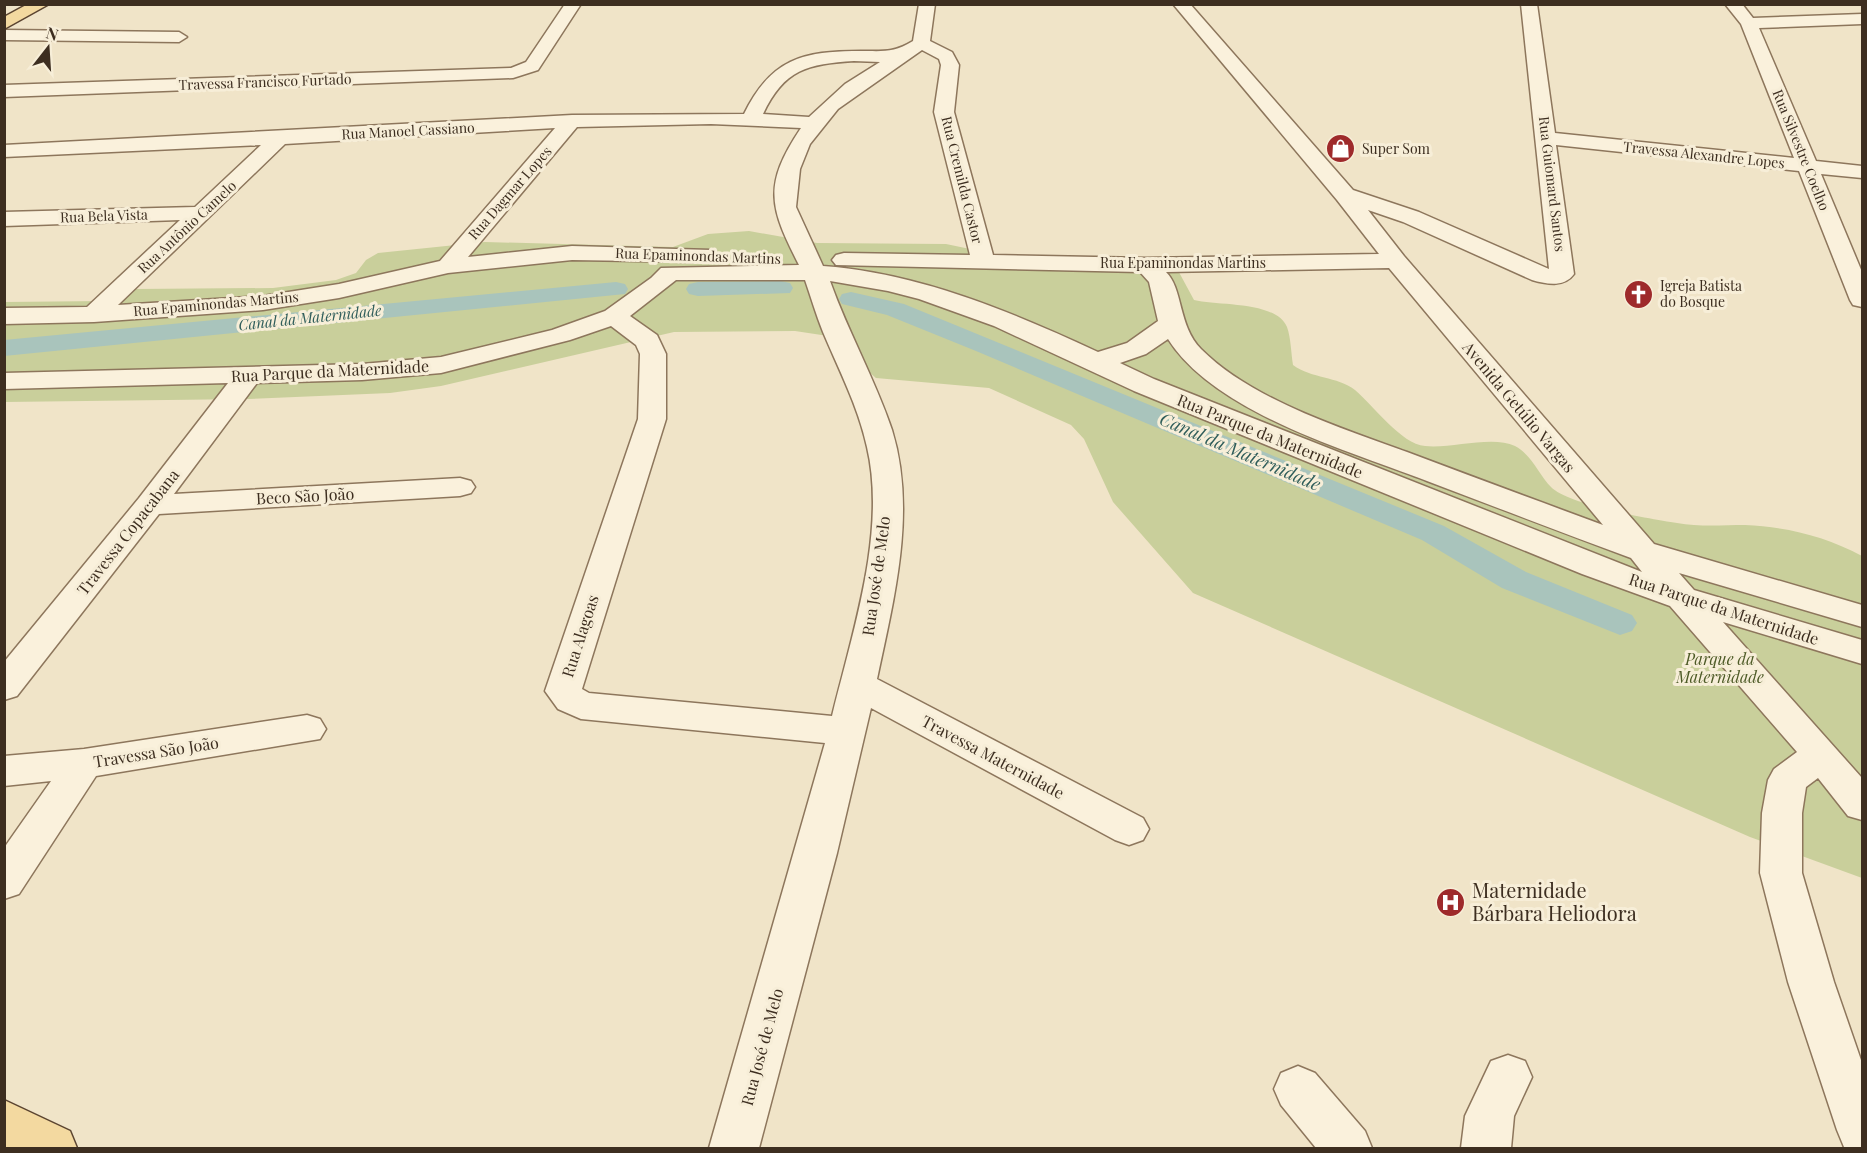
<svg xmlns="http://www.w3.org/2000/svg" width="1867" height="1153" viewBox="0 0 1867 1153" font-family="'Playfair Display',serif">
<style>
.green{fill:#c9cf9b}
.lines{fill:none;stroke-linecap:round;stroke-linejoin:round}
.canal{fill:#a9c4bc;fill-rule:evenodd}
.minor-casing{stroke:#8d765c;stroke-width:3}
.major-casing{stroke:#5b4430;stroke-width:3}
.minor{fill:#faf1dc;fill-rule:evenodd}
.major{fill:#f3d9a0;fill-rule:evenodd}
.labels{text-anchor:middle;stroke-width:6;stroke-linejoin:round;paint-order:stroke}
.far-street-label{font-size:14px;fill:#3d2e20;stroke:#f7eed8}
.far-poi-label{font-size:14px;fill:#3d2e20;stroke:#f7eed8;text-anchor:start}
.far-water-label{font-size:15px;font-style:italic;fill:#2f5d5a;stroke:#f7eed8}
.street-label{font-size:16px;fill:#3d2e20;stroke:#f7eed8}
.park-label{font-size:16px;font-style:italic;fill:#4d5a26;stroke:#f7eed8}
.water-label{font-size:18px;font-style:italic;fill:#2f5d5a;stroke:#f7eed8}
.near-poi-label{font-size:20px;fill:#3d2e20;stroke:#f7eed8;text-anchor:start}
</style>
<rect width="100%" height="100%" fill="#f0e4c8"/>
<path class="green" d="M749 231 817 243 946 244 994 254 1166 259 1174 263 1194 300C1219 306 1276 301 1287 327 1291 338 1291 353 1293 365 1312 379 1337 376 1355 390 1374 406 1401 444 1425 446 1451 449 1492 435 1515 446 1532 455 1539 475 1551 487 1569 505 1650 519 1677 523 1699 527 1723 525 1745 525 1787 527 1825 536 1862 556V878L1750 837 1193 593 1113 502 1084 439 1071 425 989 388 876 378 869 372 848 339 795 331 674 332 441 386 390 393 248 399 5 402 4 302 105 301 134 289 273 288 336 280 356 273 366 260 378 253 485 242 673 247 708 234Z"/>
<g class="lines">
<g class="canal">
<polygon points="781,281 790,283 793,288 790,293 698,296 689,294 686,289 689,284 698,282"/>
<polygon points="616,282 625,284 628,289 625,294 4,356 4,340"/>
<polygon points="851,292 904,304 1444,526 1526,572 1632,615 1637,623 1632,631 1620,635 1502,588 1422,540 976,351 887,315 842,304 839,299 842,294"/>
</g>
<defs>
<g id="minor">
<polygon points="565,4 581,4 538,70 513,78 4,97 4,85 511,68 526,62"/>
<path d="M919 4H935L930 41 952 52 959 65 954 112 993 255 1146 258 1379 254 1337 200 1173 4H1190L1353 190 1419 212 1549 269 1521 4H1537L1555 133 1794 158 1741 24 1725 4H1742L1753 18 1862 14V24L1759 28 1816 161 1862 166V178L1821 174 1862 272V307L1853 305 1850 300 1799 171 1556 145 1574 274C1564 288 1546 284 1532 280L1403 222 1368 210 1404 256 1654 544 1862 605V627L1679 573 1694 590 1862 640V664L1723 622 1862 778V820L1848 816 1818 778 1806 787 1802 813V873L1834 982 1862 1063V1148L1844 1147 1837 1130 1788 982 1760 873 1762 813 1768 780 1774 769 1797 752 1670 606 1582 574 1134 391 994 326 919 299 888 291 830 281C848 332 875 379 892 430 917 511 894 598 877 679L1143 818 1149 829 1143 840 1129 845 1115 840 871 708 837 853 759 1148H709L825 743 581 719 558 709 545 691 638 419 640 354 636 345 611 326 570 340 441 373 362 380 257 383 174 494 460 478 471 481 475 487 471 493 460 496 159 514 17 696 4 700V662L139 498 228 383 4 389V373L362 364 441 357 552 330 605 311 651 278 661 268 799 265C770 208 762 186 801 128L711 124 577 127 468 257 572 246 711 250 715 255 711 260 703 262 572 260 448 273 339 298 263 310 94 322 4 324V308L87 307 180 220 4 226V212L195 207 261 145 4 157V145L572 115 744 114C771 59 802 51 861 51 884 51 893 53 913 41ZM922 50 939 59 941 65 934 112 970 255 844 253 836 255 832 260 836 265 1140 272 1149 282 1158 321 1127 343 1098 352C1012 312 919 273 823 266L796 207 800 169 810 144 838 109ZM854 61 880 62 845 84 809 117 763 114C784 69 808 64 854 61ZM555 128 440 261 339 284 263 296 118 305 285 144ZM1389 268 1603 525C1538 501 1473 477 1407 452 1341 428 1252 400 1201 349 1178 326 1183 288 1166 272ZM676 280H805C811 297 816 315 823 332 839 370 858 406 867 447 887 531 852 634 832 716L589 693 582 689 666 419V354L657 335 630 316ZM1168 339C1215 413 1347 450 1427 481 1495 507 1563 533 1631 558L1642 572 1154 379 1120 363 1146 354Z"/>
<polygon points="4,30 179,32 187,37 179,42 4,40"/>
<polygon points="307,715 320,719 326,729 320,739 96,776 19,894 4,899 4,848 51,781 4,786 4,756 84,749"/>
<polygon points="1508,1055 1525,1061 1532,1077 1514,1116 1511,1148 1461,1148 1465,1116 1491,1061"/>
<polygon points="1298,1066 1315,1073 1365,1131 1372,1148 1316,1148 1281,1105 1274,1089 1281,1073"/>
</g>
<g id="major">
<polygon points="28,4 49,4 4,29 4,17"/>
<polygon points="4,1100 70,1131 77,1148 4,1148"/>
</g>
</defs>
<use href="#minor" class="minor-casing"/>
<use href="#major" class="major-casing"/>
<use href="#minor" class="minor"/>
<use href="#major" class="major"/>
</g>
<defs>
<symbol id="shop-disc" viewBox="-11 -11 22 22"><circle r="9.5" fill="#9e2a2b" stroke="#f7eed8"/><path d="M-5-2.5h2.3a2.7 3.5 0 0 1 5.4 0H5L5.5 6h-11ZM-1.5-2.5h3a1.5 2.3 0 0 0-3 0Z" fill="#fff"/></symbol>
<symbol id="church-disc" viewBox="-11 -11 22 22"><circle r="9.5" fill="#9e2a2b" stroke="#f7eed8"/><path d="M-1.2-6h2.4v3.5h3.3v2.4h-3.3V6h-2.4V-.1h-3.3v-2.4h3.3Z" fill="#fff"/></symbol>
<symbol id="hospital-disc" viewBox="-11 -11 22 22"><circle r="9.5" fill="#9e2a2b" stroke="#f7eed8"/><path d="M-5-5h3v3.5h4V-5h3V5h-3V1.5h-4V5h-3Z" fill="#fff"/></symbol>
</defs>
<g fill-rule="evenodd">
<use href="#shop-disc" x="1324" y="132" width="33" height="33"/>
<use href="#church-disc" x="1622" y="278" width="33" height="33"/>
<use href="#hospital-disc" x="1434" y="886" width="33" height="33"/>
</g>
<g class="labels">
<g class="far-street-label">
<text transform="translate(265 82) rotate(-2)" y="5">Travessa Francisco Furtado</text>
<text transform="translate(408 131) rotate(-3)" y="5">Rua Manoel Cassiano</text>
<text transform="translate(1801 150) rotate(68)" y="5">Rua Silvestre Coelho</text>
<text transform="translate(1704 155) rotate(6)" y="5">Travessa Alexandre Lopes</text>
<text transform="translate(962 180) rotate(76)" y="5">Rua Cremilda Castor</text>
<text transform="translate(1552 184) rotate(83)" y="5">Rua Guiomard Santos</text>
<text transform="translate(510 193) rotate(-49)" y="5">Rua Dagmar Lopes</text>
<text transform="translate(104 216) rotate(-2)" y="5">Rua Bela Vista</text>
<text transform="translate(187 227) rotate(-43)" y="5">Rua Antônio Camelo</text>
<text transform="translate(698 256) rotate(2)" y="5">Rua Epaminondas Martins</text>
<text x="1183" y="268">Rua Epaminondas Martins</text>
<text transform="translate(216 304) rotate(-5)" y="5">Rua Epaminondas Martins</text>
</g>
<g class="far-poi-label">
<text x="1362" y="154">Super Som</text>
<text x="1660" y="291">Igreja Batista<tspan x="1660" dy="16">do Bosque</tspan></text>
</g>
<g class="far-water-label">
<text transform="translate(310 318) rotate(-6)" y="5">Canal da Maternidade</text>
</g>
<g class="street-label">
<text transform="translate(330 371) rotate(-3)" y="6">Rua Parque da Maternidade</text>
<text transform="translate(1519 407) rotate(50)" y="6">Avenida Getúlio Vargas</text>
<text transform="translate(1270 436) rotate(22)" y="6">Rua Parque da Maternidade</text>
<text transform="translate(305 496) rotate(-3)" y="6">Beco São João</text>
<text transform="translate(128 532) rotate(-52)" y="6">Travessa Copacabana</text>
<text transform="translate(876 576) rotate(-82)" y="6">Rua José de Melo</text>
<text transform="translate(1724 609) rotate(18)" y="6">Rua Parque da Maternidade</text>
<text transform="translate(580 636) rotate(-72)" y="6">Rua Alagoas</text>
<text transform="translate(156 752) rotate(-9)" y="6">Travessa São João</text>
<text transform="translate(993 757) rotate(28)" y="6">Travessa Maternidade</text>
<text transform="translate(762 1047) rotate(-75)" y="6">Rua José de Melo</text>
</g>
<g class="park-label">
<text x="1720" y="665">Parque da<tspan x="1720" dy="18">Maternidade</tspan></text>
</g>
<g class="water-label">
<text transform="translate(1240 452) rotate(23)" y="6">Canal da Maternidade</text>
</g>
<g class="near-poi-label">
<text x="1472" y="898">Maternidade<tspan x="1472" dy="23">Bárbara Heliodora</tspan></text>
</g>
</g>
<rect width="1867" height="1153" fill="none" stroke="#3d2e20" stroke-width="12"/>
<g transform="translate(48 48) rotate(17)" stroke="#f7eed8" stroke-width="4.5" paint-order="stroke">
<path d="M0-4.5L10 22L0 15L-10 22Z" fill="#3d2e20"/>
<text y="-9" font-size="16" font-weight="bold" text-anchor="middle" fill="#3d2e20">N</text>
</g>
</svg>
